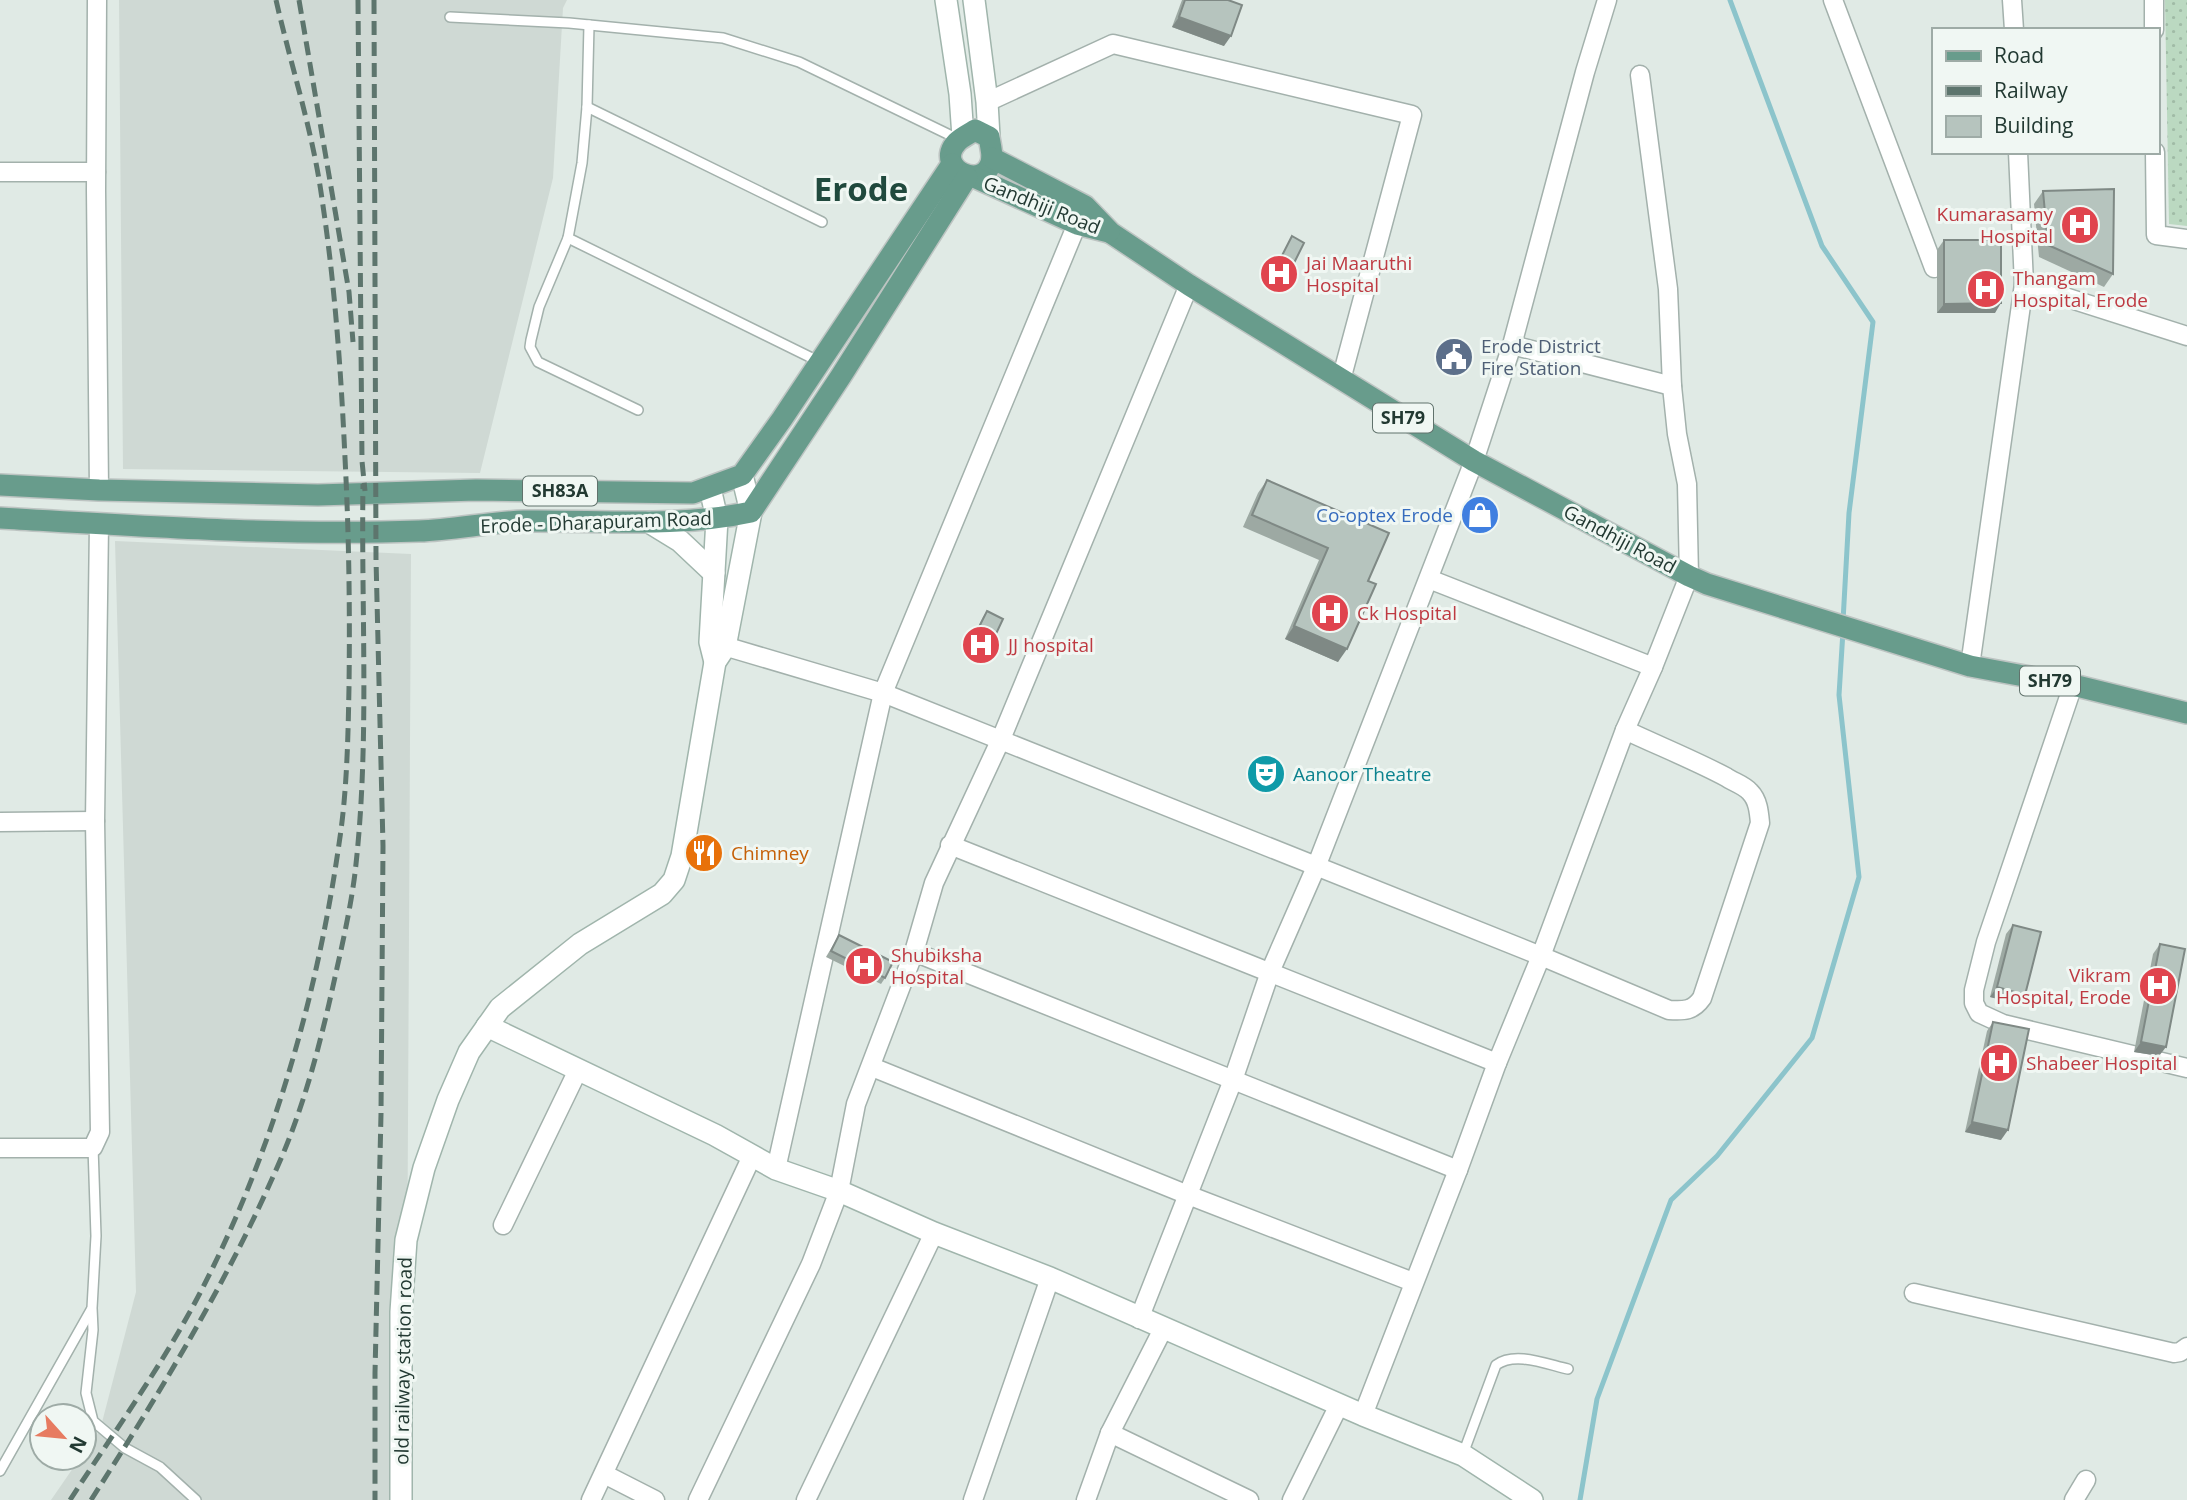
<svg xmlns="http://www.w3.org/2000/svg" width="2187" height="1500" viewBox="0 0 2187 1500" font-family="'Open Sans',sans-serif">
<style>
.built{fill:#cfd9d4}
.park{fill:url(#park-dots)}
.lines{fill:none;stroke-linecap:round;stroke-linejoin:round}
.stream{stroke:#8cc4cb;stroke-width:5}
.lane-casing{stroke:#a3b1ac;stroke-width:12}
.street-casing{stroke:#a3b1ac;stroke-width:21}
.secondary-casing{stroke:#a0b5ac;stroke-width:24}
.primary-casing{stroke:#bdc4c2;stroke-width:24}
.lane{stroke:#fff;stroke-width:9}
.street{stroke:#fff;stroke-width:18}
.secondary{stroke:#fff;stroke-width:21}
.primary{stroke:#689c8c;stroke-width:21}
.rail{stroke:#5d756d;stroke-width:5;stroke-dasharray:14 7;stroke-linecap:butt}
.wall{fill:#9da9a3}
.shaded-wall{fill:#7f8985}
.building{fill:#b6c4be;stroke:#7f8985;stroke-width:2}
.labels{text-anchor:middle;stroke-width:6;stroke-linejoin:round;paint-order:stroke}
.shield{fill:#f0f7f3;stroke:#60726c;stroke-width:2}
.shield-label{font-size:18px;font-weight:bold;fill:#223932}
.street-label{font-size:19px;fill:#223932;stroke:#f0f7f3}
.health-label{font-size:19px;fill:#be3a42;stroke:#f0f7f3;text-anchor:start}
.service-label{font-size:19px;fill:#4e5e75;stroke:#f0f7f3;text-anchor:start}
.shop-label{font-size:19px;fill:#366cbe;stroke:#f0f7f3;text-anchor:end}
.culture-label{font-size:19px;fill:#0d838f;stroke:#f0f7f3;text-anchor:start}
.food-label{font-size:19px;fill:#c56008;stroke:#f0f7f3;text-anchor:start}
.town-label{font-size:33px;font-weight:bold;fill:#20493d;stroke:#f0f7f3}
</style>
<defs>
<pattern id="park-dots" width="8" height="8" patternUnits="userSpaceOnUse" patternTransform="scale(1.75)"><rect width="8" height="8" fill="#bbd9c1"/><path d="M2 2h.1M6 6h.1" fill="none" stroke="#a0bba6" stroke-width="1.8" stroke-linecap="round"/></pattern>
</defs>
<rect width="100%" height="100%" fill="#e0eae5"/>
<g class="built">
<polygon points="119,0 567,0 563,8 553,178 480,473 123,469"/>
<polygon points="115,541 411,554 406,1500 51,1500 80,1458 84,1458 84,1453 100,1430 136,1292"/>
</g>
<polygon class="park" points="2165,0 2187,0 2187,226 2169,224"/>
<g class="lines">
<g class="stream">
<polyline points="1730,0 1822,246 1873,322 1849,513 1843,621"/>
<polyline points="1580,1500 1597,1399 1671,1200 1717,1156 1812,1038 1859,877 1839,695 1843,631"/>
</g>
<defs>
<g id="lane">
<polyline points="450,17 569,23 723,38 799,62 958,139"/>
<polyline points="589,25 587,107 582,163 568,238 539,307 531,340 530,347 538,362 638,410"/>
<polyline points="587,107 822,222"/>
<polyline points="568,238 820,362"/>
<polyline points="93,1147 96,1236 92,1308 93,1330 86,1393 93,1421 125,1448 160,1467 196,1500"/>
<path d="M1463 1454 1496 1365C1515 1351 1546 1364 1568 1369"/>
<polyline points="0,1471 91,1310"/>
</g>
<g id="street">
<polyline points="97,0 96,190 99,490"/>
<polyline points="1833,0 1934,268"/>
<polyline points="2012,0 2014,30"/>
<polyline points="2154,0 2154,30"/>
<polyline points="987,102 1113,44 1412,115 1341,380"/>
<polyline points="2155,152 2156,235 2187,239"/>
<polyline points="0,172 96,172"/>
<polyline points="2024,284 2187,336"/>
<polyline points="1512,345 1672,386"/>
<polyline points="1429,579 1653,667"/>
<path d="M714 643 883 693 1541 956 1669 1010C1684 1011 1693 1011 1702 998L1760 823C1759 812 1758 800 1750 792 1744 785 1733 782 1726 777 1694 760 1659 746 1625 730"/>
<polyline points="1970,666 2024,284 2018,152"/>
<polyline points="2073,685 1986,942 1974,990 1974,1003 1979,1013 2003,1024 2187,1068"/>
<polyline points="0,822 95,821"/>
<polyline points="950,845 1497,1063"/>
<polyline points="914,952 1458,1170"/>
<polyline points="872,1067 1188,1195 1413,1282"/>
<polyline points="0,1148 88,1148 93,1147 100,1132 95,821 99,524"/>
<polyline points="776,1169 883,693 1077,224"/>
<polyline points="503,1225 578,1070"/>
<polyline points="1914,1293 2174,1353 2180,1352 2187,1347"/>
<polyline points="1139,1319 1233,1080 1270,972 1316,867 1474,461 1512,345 1585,72 1607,0"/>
<polyline points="1363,1415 1458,1170 1497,1063 1541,956 1625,730 1653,667 1689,576 1687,484 1677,434 1672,386 1668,289 1640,75"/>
<polyline points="1110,1433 1249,1500"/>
<polyline points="604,1474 655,1500"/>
<polyline points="591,1500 752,1156"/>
<polyline points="698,1500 811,1264 839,1191 856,1104 914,952 934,883 1001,739 1189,285"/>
<polyline points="806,1500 934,1233"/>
<polyline points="973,1500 1050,1278"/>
<polyline points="1086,1500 1110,1433 1163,1329"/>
<polyline points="1292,1500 1339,1405"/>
<polyline points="2074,1500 2086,1480"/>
</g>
<g id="secondary">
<polyline points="946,0 960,94 963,137"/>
<polyline points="974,0 987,102 989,137"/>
<polyline points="710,488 717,519 710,642 715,662"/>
<polyline points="649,522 680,541 714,573"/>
<polyline points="487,1026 715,1135 776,1169 839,1191 934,1233 1050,1278 1363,1415 1463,1455 1532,1500"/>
<polyline points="401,1500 401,1312 406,1240 424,1168 448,1100 469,1052 500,1008 580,944 662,894 674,880 682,856 715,662 725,647 751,512 742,475"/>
</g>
<g id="primary">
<path d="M975 130 989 137C990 143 992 152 992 158 987 194 932 169 957 142 962 137 969 134 975 130Z"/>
<polyline points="992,158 1085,206 1111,233 1189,285 1474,461 1689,576 1707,584 1970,666 2073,685 2187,713"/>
<polyline points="974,177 1077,224 1109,232"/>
<polyline points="0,485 99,490 318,495 476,490 693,493 742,475 782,419 952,164"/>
<path d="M0 518C139 526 279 536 419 531 454 530 489 522 524 521 600 520 677 528 751 512L841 376 967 177"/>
</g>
</defs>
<use href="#lane" class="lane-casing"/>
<use href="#street" class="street-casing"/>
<use href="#secondary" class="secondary-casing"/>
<use href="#primary" class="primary-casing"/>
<use href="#lane" class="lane"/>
<use href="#street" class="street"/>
<use href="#secondary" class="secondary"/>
<use href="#primary" class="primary"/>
<g class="rail">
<polyline points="299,0 349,292 353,342"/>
<polyline points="358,0 362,461 365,491"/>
<polyline points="374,0 376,559 383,846 381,1114 375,1373 375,1500"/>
<path d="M70 1500C114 1432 162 1366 200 1293 272 1154 317 998 339 844 347 792 348 739 349 687 350 610 349 535 345 458 341 372 335 285 322 199 313 132 291 66 276 0"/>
<path d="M91 1500C159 1394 225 1286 276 1170 305 1106 322 1037 337 968 344 937 351 905 355 873 370 744 361 613 363 484"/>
</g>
</g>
<g class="wall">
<polygon points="1182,0 1228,0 1224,46 1172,27"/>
<polygon points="2043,191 2113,274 2104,287 2039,257 2034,204"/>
<polygon points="1292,236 1283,285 1278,292 1266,286 1288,243"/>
<polygon points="1944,240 1995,313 1937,313 1937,250"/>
<polygon points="1267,480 1368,581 1338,662 1285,639 1319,560 1243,527 1258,493"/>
<polygon points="987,611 988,651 983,657 967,649 983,617"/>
<polygon points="2013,925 2025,995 2018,1004 1990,997 2006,934"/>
<polygon points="839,935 885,978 881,984 826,957"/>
<polygon points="2160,944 2159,1056 2134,1052 2153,954"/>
<polygon points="1993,1022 2001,1140 1965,1132 1987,1031"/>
</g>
<g class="shaded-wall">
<polygon points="1179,17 1231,36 1224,46 1172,27"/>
<polygon points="2001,303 1995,313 1937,313 1944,304"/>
<polygon points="1294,626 1347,649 1338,662 1285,639"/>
<polygon points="1997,987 2025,995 2018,1004 1990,997"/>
<polygon points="2141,1042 2166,1047 2159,1056 2134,1052"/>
<polygon points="1972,1122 2008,1130 2001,1140 1965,1132"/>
</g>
<g class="building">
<polygon points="1185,0 1228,0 1242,5 1231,36 1179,17"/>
<polygon points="2114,189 2113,274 2048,245 2043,191"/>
<polygon points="1292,236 1304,243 1283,285 1270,279"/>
<polygon points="1944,240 2001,240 2001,303 1944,304"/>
<polygon points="1267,480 1389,533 1368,581 1376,584 1347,649 1294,626 1328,548 1252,515"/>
<polygon points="987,611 1003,619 988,651 971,643"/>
<polygon points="2013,925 2041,932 2025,995 1997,987"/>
<polygon points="839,935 893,962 885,978 831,951"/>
<polygon points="2160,944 2185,949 2166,1047 2141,1042"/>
<polygon points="1993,1022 2029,1029 2008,1130 1972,1122"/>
</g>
<defs>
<symbol id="hospital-disc" viewBox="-11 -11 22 22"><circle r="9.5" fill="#e0444e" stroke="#f0f7f3"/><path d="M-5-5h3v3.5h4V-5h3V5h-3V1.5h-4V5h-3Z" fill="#fff"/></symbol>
<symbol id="civic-disc" viewBox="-11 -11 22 22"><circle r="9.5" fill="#5c6f8a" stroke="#f0f7f3"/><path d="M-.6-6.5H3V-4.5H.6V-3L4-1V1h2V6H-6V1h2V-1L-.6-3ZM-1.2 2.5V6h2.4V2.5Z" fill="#fff"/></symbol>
<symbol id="shop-disc" viewBox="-11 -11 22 22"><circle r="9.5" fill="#3f7fe0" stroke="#f0f7f3"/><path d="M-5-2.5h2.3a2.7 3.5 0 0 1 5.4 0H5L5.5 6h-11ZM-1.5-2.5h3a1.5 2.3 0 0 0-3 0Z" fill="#fff"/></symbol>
<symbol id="theatre-disc" viewBox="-11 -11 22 22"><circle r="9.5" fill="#0f9aa8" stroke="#f0f7f3"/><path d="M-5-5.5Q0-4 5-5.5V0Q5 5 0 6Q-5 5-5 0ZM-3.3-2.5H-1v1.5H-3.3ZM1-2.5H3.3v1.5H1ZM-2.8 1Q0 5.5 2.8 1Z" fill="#fff"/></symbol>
<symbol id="restaurant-disc" viewBox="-11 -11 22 22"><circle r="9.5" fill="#e8710a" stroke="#f0f7f3"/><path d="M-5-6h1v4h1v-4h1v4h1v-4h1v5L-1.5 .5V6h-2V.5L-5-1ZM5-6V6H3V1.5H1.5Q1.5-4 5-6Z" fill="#fff"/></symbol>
</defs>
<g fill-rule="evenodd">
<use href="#hospital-disc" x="2058" y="203" width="44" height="44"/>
<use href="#hospital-disc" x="1257" y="252" width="44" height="44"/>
<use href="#hospital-disc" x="1964" y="267" width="44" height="44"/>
<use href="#civic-disc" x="1432" y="335" width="44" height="44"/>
<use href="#shop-disc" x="1458" y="493" width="44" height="44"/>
<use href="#hospital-disc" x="1308" y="591" width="44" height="44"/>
<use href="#hospital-disc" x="959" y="623" width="44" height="44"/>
<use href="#theatre-disc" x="1244" y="752" width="44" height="44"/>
<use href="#restaurant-disc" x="682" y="831" width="44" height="44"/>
<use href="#hospital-disc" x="842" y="944" width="44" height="44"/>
<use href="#hospital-disc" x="2136" y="964" width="44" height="44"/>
<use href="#hospital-disc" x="1977" y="1041" width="44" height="44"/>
</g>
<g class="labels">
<g class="shield">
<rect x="1373" y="403.5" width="60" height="29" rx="5"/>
<rect x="523" y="476.5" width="74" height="29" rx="5"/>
<rect x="2020" y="666.5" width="60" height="29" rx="5"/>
</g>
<g class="shield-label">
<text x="1403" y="424">SH79</text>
<text x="560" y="497">SH83A</text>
<text x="2050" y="687">SH79</text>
</g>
<g class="street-label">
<text transform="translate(1042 205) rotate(22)" y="7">Gandhiji Road</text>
<text transform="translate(596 522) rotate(-2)" y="7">Erode - Dharapuram Road</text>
<text transform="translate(1620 539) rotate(28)" y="7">Gandhiji Road</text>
<text transform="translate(403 1361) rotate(-89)" y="7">old railway station road</text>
</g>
<g class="health-label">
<text x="2053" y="221" text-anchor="end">Kumarasamy<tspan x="2053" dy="22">Hospital</tspan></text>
<text x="1306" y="270">Jai Maaruthi<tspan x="1306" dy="22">Hospital</tspan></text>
<text x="2013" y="285">Thangam<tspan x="2013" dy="22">Hospital, Erode</tspan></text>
<text x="1357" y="620">Ck Hospital</text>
<text x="1008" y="652">JJ hospital</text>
<text x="891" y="962">Shubiksha<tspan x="891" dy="22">Hospital</tspan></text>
<text x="2131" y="982" text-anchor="end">Vikram<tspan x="2131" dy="22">Hospital, Erode</tspan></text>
<text x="2026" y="1070">Shabeer Hospital</text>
</g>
<g class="service-label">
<text x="1481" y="353">Erode District<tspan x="1481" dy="22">Fire Station</tspan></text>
</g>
<g class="shop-label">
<text x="1453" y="522">Co-optex Erode</text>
</g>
<g class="culture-label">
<text x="1293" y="781">Aanoor Theatre</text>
</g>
<g class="food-label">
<text x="731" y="860">Chimney</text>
</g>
<g class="town-label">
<text x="861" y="201">Erode</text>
</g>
</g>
<rect x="1932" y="28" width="228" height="126" fill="#f0f7f3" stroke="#9eaba6" stroke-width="2"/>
<rect x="1946" y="51" width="35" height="10" fill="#689c8c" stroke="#9eaba6" stroke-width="2"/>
<text x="1994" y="63" font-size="21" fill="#223932">Road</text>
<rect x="1946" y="86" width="35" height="10" fill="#5d756d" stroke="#9eaba6" stroke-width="2"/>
<text x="1994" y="98" font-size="21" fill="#223932">Railway</text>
<rect x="1946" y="116" width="35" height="21" fill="#b6c4be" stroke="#9eaba6" stroke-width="2"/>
<text x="1994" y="133" font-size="21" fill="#223932">Building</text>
<g transform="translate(63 1437) rotate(117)"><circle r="33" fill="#f0f7f3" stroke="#9eaba6" stroke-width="2"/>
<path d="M0-5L12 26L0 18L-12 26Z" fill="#e77b61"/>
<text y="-10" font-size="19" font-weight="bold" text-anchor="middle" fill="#223932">N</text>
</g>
</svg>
